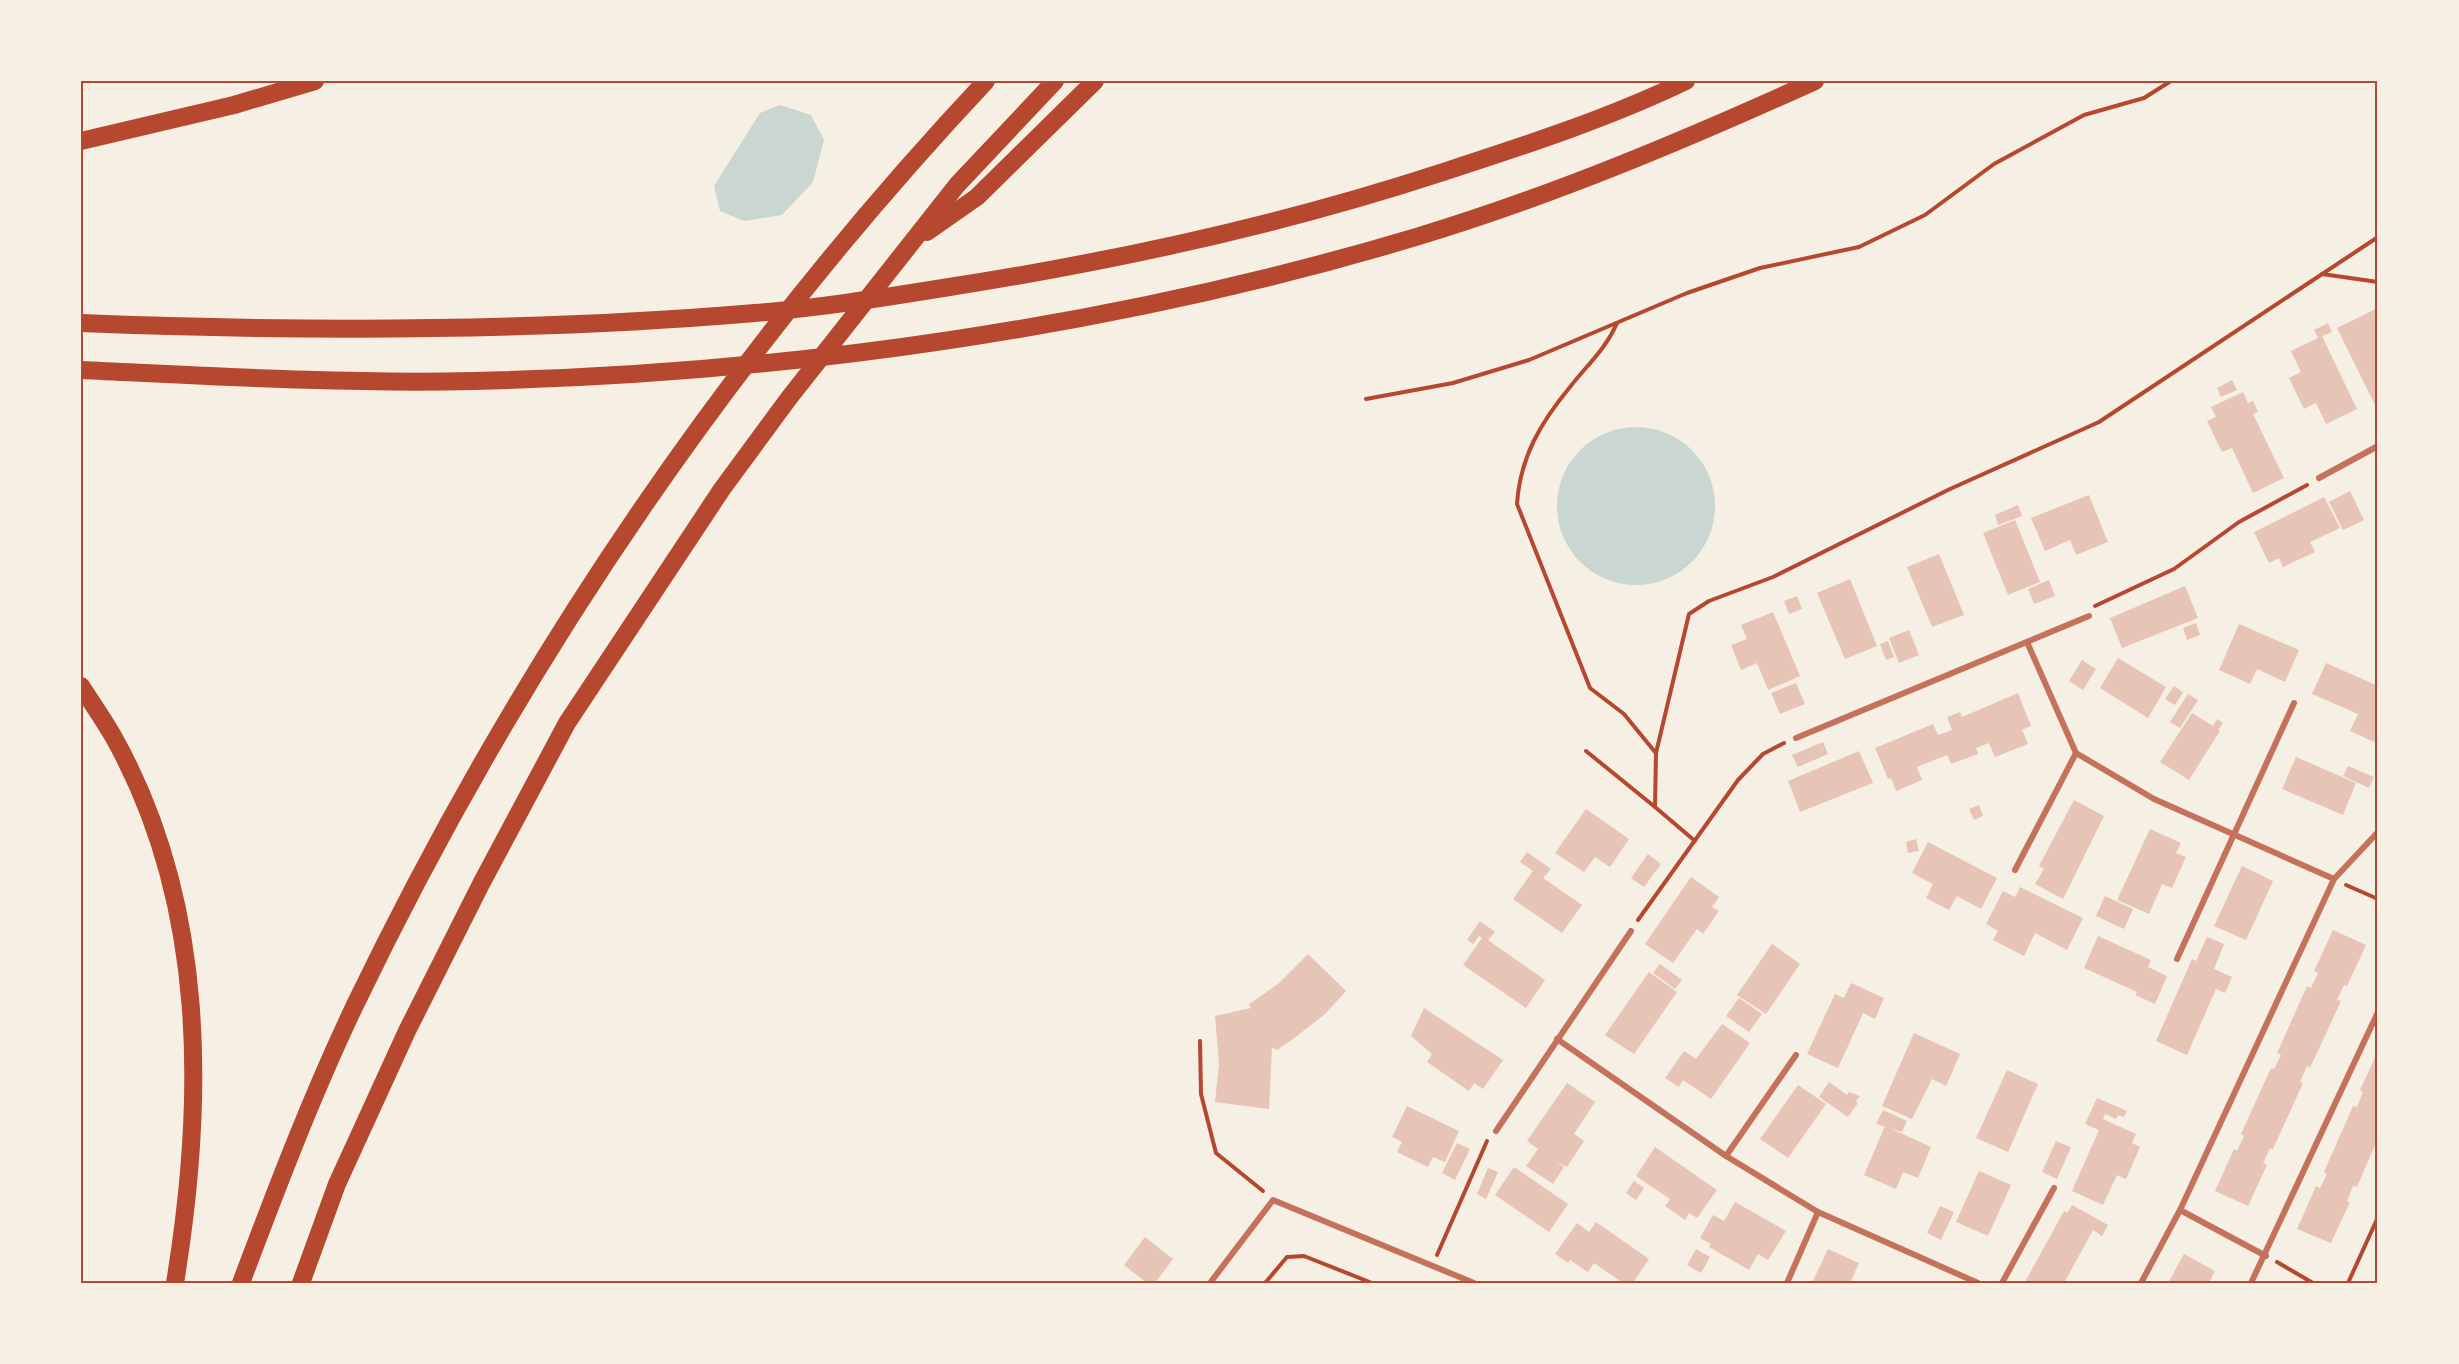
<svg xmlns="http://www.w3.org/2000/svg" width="2459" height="1364" viewBox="0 0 2459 1364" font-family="'Archivo Narrow',sans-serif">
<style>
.water{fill:#c9d6d2}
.building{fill:#e6c5b7}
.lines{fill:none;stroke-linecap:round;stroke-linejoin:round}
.path{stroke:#b5482f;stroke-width:4}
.minor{stroke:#c5725c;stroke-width:6}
.motorway{stroke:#b5482f;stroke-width:18}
.neatline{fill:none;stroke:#b5482f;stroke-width:2}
</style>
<rect width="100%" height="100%" fill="#f6efe4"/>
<g class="water">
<polygon points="780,105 811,115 824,140 813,182 782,215 744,221 720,211 714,186 760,113"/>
<circle cx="1636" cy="506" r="79"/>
</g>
<g class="building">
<polygon points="2378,308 2378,411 2337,328"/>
<polygon points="2328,323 2332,332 2322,336 2357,409 2326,424 2316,403 2304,409 2289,378 2301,372 2291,351 2318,338 2314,330"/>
<polygon points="2232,380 2237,390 2221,397 2217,388"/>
<polygon points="2243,392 2248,403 2253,401 2258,412 2253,414 2284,478 2253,493 2232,448 2222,452 2207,421 2216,417 2211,407"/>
<polygon points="2350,491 2364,520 2343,530 2329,502"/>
<polygon points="2089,495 2108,542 2076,555 2070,540 2045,551 2031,518"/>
<polygon points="2324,497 2340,528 2310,542 2315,552 2283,567 2279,558 2269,563 2254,532"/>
<polygon points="2018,505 2022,516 1998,525 1995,515"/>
<polygon points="2015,520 2040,582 2008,595 1983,533"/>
<polygon points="1939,554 1964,615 1932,627 1907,567"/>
<polygon points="1850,579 1877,646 1845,659 1817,593"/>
<polygon points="2049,580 2055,596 2034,604 2028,589"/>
<polygon points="2185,586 2198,618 2122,648 2110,618"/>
<polygon points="1797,596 1802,609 1789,614 1784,601"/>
<polygon points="1773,612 1800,676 1768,690 1757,663 1741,670 1731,645 1747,639 1741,625"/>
<polygon points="2196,623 2200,635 2187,640 2183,628"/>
<polygon points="2239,624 2299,650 2285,682 2257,669 2250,684 2219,670"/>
<polygon points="1909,630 1919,655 1899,663 1889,638"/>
<polygon points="1888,641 1894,657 1886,660 1880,644"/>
<polygon points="2118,658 2166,687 2148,718 2100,688"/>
<polygon points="2082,660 2096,669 2083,690 2069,681"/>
<polygon points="2326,663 2378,686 2378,733 2374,742 2350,731 2358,714 2312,694"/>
<polygon points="1796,683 1805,704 1780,714 1771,693"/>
<polygon points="2174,686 2183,692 2175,705 2165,699"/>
<polygon points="2018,693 2031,726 2022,730 2028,744 1995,757 1989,743 1976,748 1978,754 1951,764 1947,755 1917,767 1922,780 1896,791 1891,778 1888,779 1875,748 1933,724 1938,735 1952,730 1947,717 1960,712 1962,717"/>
<polygon points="2188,694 2198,700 2180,728 2170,722"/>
<polygon points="2192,713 2213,726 2217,719 2223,723 2218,730 2220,731 2189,780 2160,762"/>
<polygon points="1823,742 1828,754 1798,767 1792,755"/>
<polygon points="1859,751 1873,783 1800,812 1788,781"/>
<polygon points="2296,757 2356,783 2343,815 2282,789"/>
<polygon points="2348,766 2374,777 2369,788 2343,776"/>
<polygon points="2074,800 2104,816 2063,899 2035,884 2044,869 2039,866"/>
<polygon points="1979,805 1983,816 1974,820 1969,809"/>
<polygon points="1586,809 1629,839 1610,867 1595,857 1584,872 1555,853"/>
<polygon points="2150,829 2181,843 2176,853 2186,857 2172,888 2162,884 2149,914 2117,900"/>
<polygon points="1916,839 1919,851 1908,853 1906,842"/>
<polygon points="1928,842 1997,878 1981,909 1957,896 1949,910 1926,898 1933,884 1912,873"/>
<polygon points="1527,852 1551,869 1543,878 1582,905 1562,933 1513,899 1533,871 1520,862"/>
<polygon points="1648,854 1661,864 1644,887 1631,878"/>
<polygon points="2242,866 2273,881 2246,940 2214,926"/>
<polygon points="1691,877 1719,897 1712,907 1719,911 1703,934 1697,929 1673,963 1645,944"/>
<polygon points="2020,887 2083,918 2067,950 2035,933 2024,956 1993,940 1998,931 1986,924 2003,891 2015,897"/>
<polygon points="2105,896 2133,909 2124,929 2096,916"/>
<polygon points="1480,921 1495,932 1488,940 1545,980 1526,1008 1463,965 1482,938 1479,936 1473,944 1467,940"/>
<polygon points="2333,930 2366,945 2347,986 2344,985 2337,1000 2341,1001 2310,1068 2307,1066 2300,1082 2303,1083 2273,1149 2270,1148 2263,1163 2267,1165 2248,1206 2215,1191 2234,1149 2237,1151 2244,1136 2241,1134 2271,1068 2274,1069 2281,1055 2277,1053 2307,986 2311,988 2318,973 2314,971"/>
<polygon points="2098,936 2151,960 2148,967 2167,976 2155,1004 2135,995 2137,992 2084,968"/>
<polygon points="2207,937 2224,944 2214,969 2232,977 2225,993 2216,989 2187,1055 2156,1041 2192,959 2196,961"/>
<polygon points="1772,944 1800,964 1766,1014 1737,995"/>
<polygon points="1308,954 1346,991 1325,1014 1293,1039 1277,1050 1272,1047 1269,1109 1215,1102 1219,1064 1215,1016 1251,1008 1249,1004 1278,984"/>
<polygon points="1660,964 1682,980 1675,989 1653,973"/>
<polygon points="1649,972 1677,992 1634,1054 1605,1035"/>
<polygon points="1851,983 1884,998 1875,1019 1863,1013 1838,1068 1807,1054 1835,994 1844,998"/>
<polygon points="1739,998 1762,1014 1749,1032 1726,1016"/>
<polygon points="1424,1008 1503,1060 1483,1089 1474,1083 1469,1091 1427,1062 1432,1054 1411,1036"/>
<polygon points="1722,1024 1750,1043 1711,1099 1683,1080 1679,1087 1665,1078 1684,1051 1696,1059"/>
<polygon points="1914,1033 1960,1054 1946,1086 1932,1079 1912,1119 1882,1106"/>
<polygon points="2378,1051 2378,1138 2357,1187 2353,1186 2347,1201 2350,1202 2331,1243 2297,1229 2316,1186 2320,1188 2327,1174 2324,1172 2353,1106 2357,1107 2363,1092 2360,1090"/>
<polygon points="2007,1070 2038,1084 2008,1152 1976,1138"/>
<polygon points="1829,1082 1847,1095 1849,1092 1860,1096 1856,1101 1858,1103 1848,1117 1819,1097"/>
<polygon points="1567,1083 1595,1102 1574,1134 1584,1141 1567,1167 1555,1161 1564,1167 1553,1184 1526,1166 1538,1149 1527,1141"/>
<polygon points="1798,1085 1826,1104 1788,1158 1760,1139"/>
<polygon points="2097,1098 2127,1111 2124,1117 2118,1115 2116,1119 2105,1114 2103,1119 2136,1134 2132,1143 2140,1147 2126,1179 2117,1175 2103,1205 2072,1191 2099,1130 2085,1124"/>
<polygon points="1407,1106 1459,1131 1445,1162 1433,1157 1428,1167 1397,1152 1402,1142 1392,1137"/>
<polygon points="1883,1110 1907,1121 1902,1132 1876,1124"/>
<polygon points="1885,1126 1931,1147 1918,1178 1903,1172 1896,1189 1864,1175"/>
<polygon points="2056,1141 2071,1147 2057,1179 2042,1172"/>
<polygon points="1457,1143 1470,1149 1455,1180 1442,1173"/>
<polygon points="1655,1147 1717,1190 1697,1218 1689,1213 1685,1220 1665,1206 1670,1199 1636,1176"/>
<polygon points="1514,1167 1568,1204 1549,1232 1495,1195"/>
<polygon points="1488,1168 1498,1172 1486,1199 1477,1194"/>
<polygon points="1979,1171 2011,1185 1988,1236 1956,1222"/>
<polygon points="1634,1181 1644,1188 1636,1200 1626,1193"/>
<polygon points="1735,1202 1786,1231 1768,1260 1758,1254 1749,1270 1709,1247 1711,1244 1700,1238 1713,1215 1724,1221"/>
<polygon points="2072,1205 2108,1225 2102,1236 2093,1230 2064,1283 2025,1282 2064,1211 2067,1213"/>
<polygon points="1940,1206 1954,1212 1941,1240 1927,1233"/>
<polygon points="1596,1222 1649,1259 1633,1283 1623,1283 1594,1263 1588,1272 1570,1260 1568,1263 1555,1254 1577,1223 1589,1232"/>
<polygon points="1145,1237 1173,1259 1155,1283 1147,1283 1124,1265"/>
<polygon points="1696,1249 1710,1257 1701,1273 1687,1265"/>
<polygon points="1828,1249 1859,1263 1850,1283 1812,1283"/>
<polygon points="2184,1254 2215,1271 2209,1283 2168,1283"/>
</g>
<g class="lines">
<g class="path">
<polyline points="2322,274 2378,282"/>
<path d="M1617 323C1606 349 1587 365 1570 387 1541 422 1520 457 1517 504L1590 688 1624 714 1655 752"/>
<polyline points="1366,399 1453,383 1529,360 1687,293 1760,268 1859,247 1925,215 1994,164 2084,115 2144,98 2171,81"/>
<polyline points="2095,606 2174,569 2239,522 2307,485"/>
<polyline points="1586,751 1655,807"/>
<polyline points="1695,841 1655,807 1656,753 1689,614 1709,601 1773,577 1950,489 2099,422 2378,237"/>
<polyline points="2346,885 2378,899"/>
<polyline points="1638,920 1738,780 1763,754 1784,743"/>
<polyline points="1200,1041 1201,1094 1216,1153 1263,1191"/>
<polyline points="1437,1255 1487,1141"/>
<polyline points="2277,1262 2313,1283"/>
<polyline points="1265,1283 1287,1257 1304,1256 1372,1283"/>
<polyline points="2348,1283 2378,1217"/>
</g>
<g class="minor">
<polyline points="2319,478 2378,446"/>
<polyline points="2027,642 2076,753 2154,799 2334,879"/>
<polyline points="1796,738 2089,616"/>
<polyline points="2015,870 2076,753"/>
<polyline points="2177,959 2294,703"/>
<polyline points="1557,1039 1726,1156 1818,1212 1978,1283"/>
<polyline points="1496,1131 1631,931"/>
<polyline points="1726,1156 1796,1055"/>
<polyline points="2180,1210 2266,1256"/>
<polyline points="1210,1283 1273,1200 1474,1283"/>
<polyline points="1787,1283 1818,1212"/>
<polyline points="2002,1283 2054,1188"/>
<polyline points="2141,1283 2180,1210 2334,879 2378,832"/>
<polyline points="2251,1283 2378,1012"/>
</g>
<g class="motorway">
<polyline points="81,141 234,105 315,81"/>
<polyline points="927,232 977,197 1095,81"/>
<path d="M81 323C306 332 531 332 755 313 818 308 881 298 943 288 1111 262 1278 226 1440 173 1523 146 1607 119 1686 81"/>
<path d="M81 370C211 376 343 384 474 381 786 374 1116 327 1416 237 1552 196 1685 140 1815 81"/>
<path d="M81 686C92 703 103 719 113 736 207 903 205 1100 175 1283"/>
<path d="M241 1283C276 1190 312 1095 355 1005 519 664 727 357 986 81"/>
<polyline points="301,1283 337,1184 407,1031 481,884 567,723 722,489 789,398 957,185 1055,81"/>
</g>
</g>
<rect width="2459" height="1364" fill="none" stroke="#f6efe4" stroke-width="165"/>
<rect x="82" y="82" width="2294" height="1200" class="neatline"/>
</svg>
